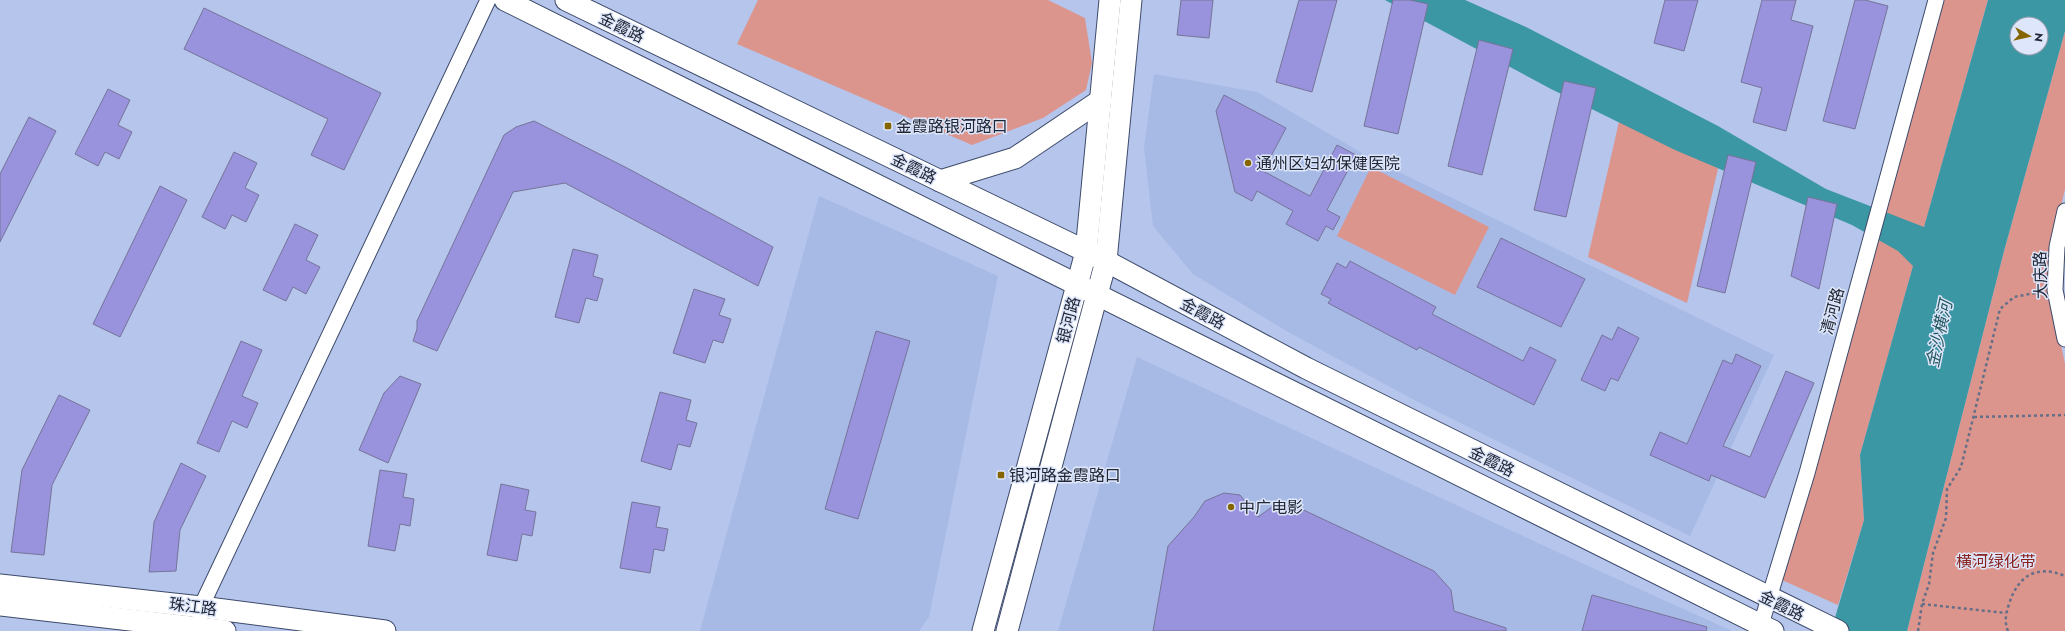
<svg xmlns="http://www.w3.org/2000/svg" width="2065" height="631" viewBox="0 0 2065 631" font-family="Jost,'Noto Sans SC',sans-serif">
<style>
.built{fill:#a7bae5}
.green{fill:#dc958c}
.water{fill:#3a97a3;fill-rule:evenodd}
.building{fill:#9992dd;stroke:#767499}
.lines{fill:none;stroke-linecap:round;stroke-linejoin:round}
.street-casing{stroke:#3d4a6a;stroke-width:17}
.secondary-casing{stroke:#3d4a6a;stroke-width:23}
.path{stroke:#656f88;stroke-width:2.5;stroke-dasharray:3 3;stroke-linecap:butt}
.street{stroke:#fff;stroke-width:15}
.secondary{stroke:#fff;stroke-width:21}
.poi-dot{fill:#856500;stroke:#dde6fa;stroke-width:1.5}
.labels{text-anchor:middle;stroke-width:3;stroke-linejoin:round;paint-order:stroke}
.street-label{font-size:16px;fill:#202634;stroke:#dde6fa}
.poi-label{font-size:16px;fill:#202634;stroke:#dde6fa;text-anchor:start}
.park-label{font-size:16px;fill:#89221e;stroke:#dde6fa}
.water-label{font-size:17px;font-style:italic;fill:#255960;stroke:#dde6fa}
</style>
<rect width="100%" height="100%" fill="#b5c5eb"/>
<g class="built">
<polygon points="1154,74 1257,92 1374,160 1774,355 1690,536 1418,402 1288,332 1193,274 1153,226 1144,148"/>
<polygon points="819,196 998,276 929,617 919,631 700,631"/>
<polygon points="1137,357 1553,550 1732,631 1058,631"/>
</g>
<g class="green">
<polygon points="758,0 1048,0 1085,18 1092,63 1086,90 1043,118 972,145 737,44"/>
<polygon points="1936,0 1988,0 1860,455 1864,520 1838,605 1775,577"/>
<polygon points="2065,31 2065,189 2052,244 2050,291 2065,364 2065,631 1907,631 2004,251"/>
<polygon points="1624,100 1722,151 1687,303 1588,257"/>
<polygon points="1371,167 1489,227 1455,295 1337,236"/>
</g>
<path class="water" d="M1385 0H1465L1526 27 1718 126 1826 189 1924 227 1988 0H2065V31L2004 251 1907 631H1831L1864 520 1860 455 1913 266 1898 251 1852 225 1675 150 1551 89ZM2017 24H2041V48H2017Z"/>
<g class="building">
<polygon points="1181,0 1213,0 1209,38 1177,35"/>
<polygon points="1299,0 1337,0 1312,92 1276,82"/>
<polygon points="1393,0 1410,0 1428,4 1398,134 1364,126"/>
<polygon points="1665,0 1698,0 1684,51 1654,43"/>
<polygon points="1762,0 1796,0 1791,20 1813,26 1786,131 1753,122 1762,88 1741,82"/>
<polygon points="1855,0 1865,0 1888,6 1855,129 1823,121"/>
<polygon points="204,8 381,93 344,170 311,155 328,119 184,49"/>
<polygon points="1479,40 1513,49 1482,175 1448,166"/>
<polygon points="1564,81 1596,88 1566,217 1534,210"/>
<polygon points="108,89 130,100 118,125 132,132 119,159 105,152 98,166 75,154"/>
<polygon points="1224,95 1286,128 1263,171 1310,196 1337,145 1356,155 1327,210 1340,217 1333,230 1326,226 1318,241 1286,224 1293,211 1257,191 1252,201 1235,192 1216,111"/>
<polygon points="29,117 56,131 0,242 0,174"/>
<polygon points="534,121 627,168 773,247 758,286 565,183 513,192 437,351 413,341 417,329 417,321 504,135 516,127"/>
<polygon points="234,152 257,163 245,188 259,195 246,222 232,215 225,229 202,217"/>
<polygon points="1728,155 1756,162 1725,293 1697,286"/>
<polygon points="160,186 187,200 120,337 93,324"/>
<polygon points="1808,197 1837,204 1819,289 1791,276"/>
<polygon points="295,224 318,235 306,260 320,267 306,294 293,287 286,301 263,290"/>
<polygon points="1501,238 1585,279 1561,327 1477,287"/>
<polygon points="573,249 598,255 593,276 603,279 597,301 586,298 579,323 555,317"/>
<polygon points="1350,261 1436,307 1432,314 1523,361 1530,347 1556,360 1534,405 1419,347 1417,350 1328,303 1331,299 1321,294 1337,263 1346,268"/>
<polygon points="694,289 725,299 719,315 731,319 723,343 713,340 705,363 673,353"/>
<polygon points="1618,327 1639,338 1618,381 1611,378 1605,391 1581,380 1602,335 1612,340"/>
<polygon points="876,331 910,341 858,519 825,509"/>
<polygon points="241,341 262,350 242,396 258,403 247,428 232,421 219,452 197,443"/>
<polygon points="1736,354 1761,366 1723,446 1750,457 1786,371 1814,383 1765,498 1711,475 1709,481 1650,455 1660,432 1687,444 1723,360 1732,364"/>
<polygon points="400,376 421,384 388,463 359,450 384,393"/>
<polygon points="660,392 691,400 686,420 697,423 690,447 678,444 671,470 641,461"/>
<polygon points="59,395 90,410 52,485 44,555 11,552 22,470"/>
<polygon points="181,463 206,476 180,530 176,571 149,572 154,522"/>
<polygon points="380,470 407,474 403,497 414,499 410,526 400,524 395,551 368,546"/>
<polygon points="501,484 529,490 525,510 536,512 532,536 522,534 517,561 487,555"/>
<polygon points="1224,493 1240,495 1258,517 1276,504 1297,507 1434,571 1451,590 1454,611 1506,628 1506,631 1153,631 1168,546 1194,517 1205,501"/>
<polygon points="632,502 660,507 656,527 668,529 664,551 654,549 650,573 620,568"/>
<polygon points="1592,595 1707,627 1706,631 1582,631"/>
</g>
<g class="lines">
<defs>
<g id="street">
<polyline points="2065,211 2057,247 2055,290 2065,339"/>
<polyline points="200,616 201,607 488,0"/>
<polyline points="1759,631 1807,473 1936,0"/>
</g>
<g id="secondary">
<polyline points="505,0 1773,631"/>
<polyline points="566,0 1106,261 1306,368 1838,631"/>
<polyline points="940,181 1015,158 1101,100"/>
<polyline points="0,585 201,607 385,631"/>
<polyline points="0,605 225,631"/>
<polyline points="983,631 1086,252 1110,0"/>
<polyline points="1007,631 1106,261 1131,0"/>
</g>
</defs>
<use href="#street" class="street-casing"/>
<use href="#secondary" class="secondary-casing"/>
<g class="path">
<polyline points="1974,417 2065,415"/>
<polyline points="1922,604 2006,613"/>
<polyline points="1918,631 1922,604 1929,584 1933,553 1946,518 1947,489 1961,467 2000,309 2014,297 2040,292"/>
<path d="M2008 631C2004 621 2006 614 2009 604 2018 576 2036 564 2065 576"/>
</g>
<use href="#street" class="street"/>
<use href="#secondary" class="secondary"/>
</g>
<g class="poi-dot">
<rect x="884" y="122" width="8" height="8" rx="2"/>
<circle cx="1248" cy="163" r="4"/>
<rect x="997" y="471" width="8" height="8" rx="2"/>
<circle cx="1231" cy="507" r="4"/>
</g>
<g class="labels">
<g class="street-label">
<text transform="translate(622 27) rotate(26)" y="6">金霞路</text>
<text transform="translate(914 168) rotate(26)" y="6">金霞路</text>
<text transform="translate(2040 275) rotate(-91)" y="6">大庆路</text>
<text transform="translate(1832 311) rotate(-75)" y="6">清河路</text>
<text transform="translate(1203 313) rotate(28)" y="6">金霞路</text>
<text transform="translate(1068 320) rotate(-75)" y="6">银河路</text>
<text transform="translate(1492 461) rotate(26)" y="6">金霞路</text>
<text transform="translate(1782 605) rotate(26)" y="6">金霞路</text>
<text transform="translate(193 606) rotate(7)" y="6">珠江路</text>
</g>
<g class="poi-label">
<text x="896" y="132">金霞路银河路口</text>
<text x="1256" y="169">通州区妇幼保健医院</text>
<text x="1009" y="481">银河路金霞路口</text>
<text x="1239" y="513">中广电影</text>
</g>
<g class="park-label">
<text x="1996" y="567">横河绿化带</text>
</g>
<g class="water-label">
<text transform="translate(1939 334) rotate(-78)" y="6">金沙横河</text>
</g>
</g>
<g transform="translate(2029 36) rotate(98)"><circle r="19" fill="#dde6fa" stroke="#9199ab"/>
<path d="M0-3L7 15L0 10L-7 15Z" fill="#856500"/>
<text y="-6" font-size="11" font-weight="bold" text-anchor="middle" fill="#202634">N</text>
</g>
</svg>
